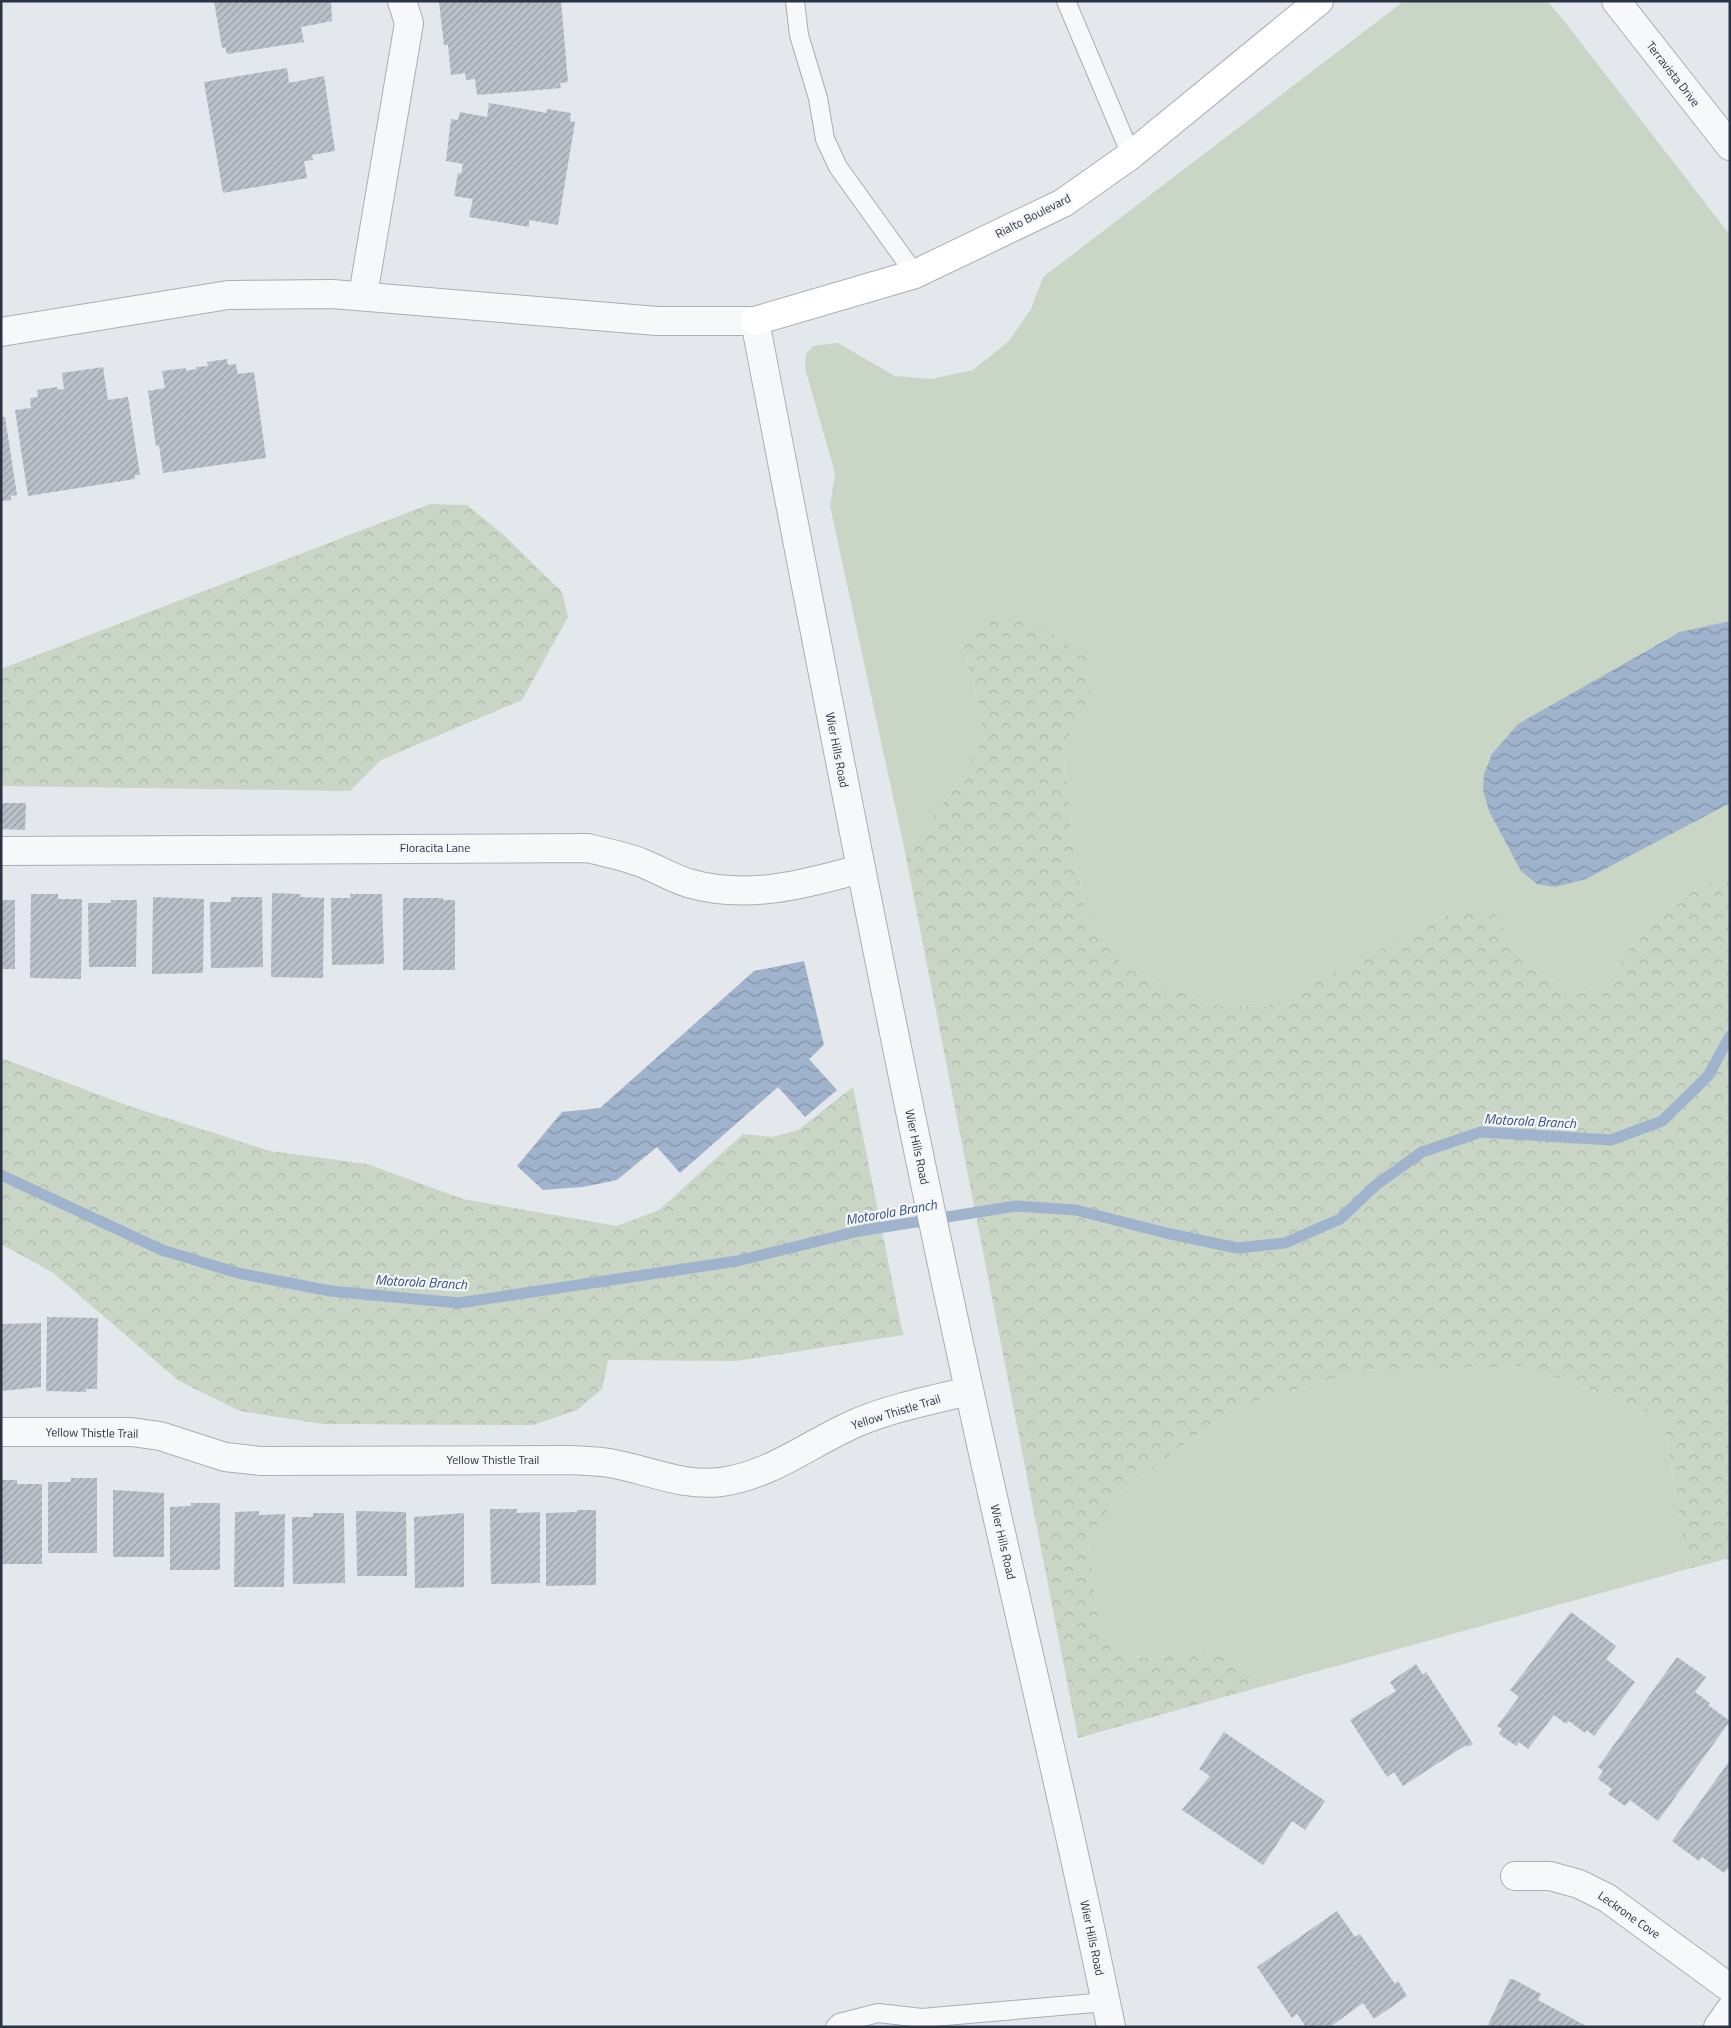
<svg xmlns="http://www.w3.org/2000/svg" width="1731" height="2028" viewBox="0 0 1731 2028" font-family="'Titillium Web',sans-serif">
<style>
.green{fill:#c9d6c5}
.forest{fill:url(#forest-crowns)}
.water{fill:url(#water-waves)}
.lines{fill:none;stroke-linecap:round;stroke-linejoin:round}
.stream{stroke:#9fb4cc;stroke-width:11}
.building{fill:url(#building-hatch)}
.lane-casing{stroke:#a9aeb7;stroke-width:20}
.street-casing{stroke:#a9aeb7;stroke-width:30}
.secondary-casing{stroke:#a9aeb7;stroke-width:30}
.lane{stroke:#f7f8fa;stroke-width:18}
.street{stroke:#f7f8fa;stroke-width:28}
.secondary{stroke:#fff;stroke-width:28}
.labels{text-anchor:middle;stroke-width:4.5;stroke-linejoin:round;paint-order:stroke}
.street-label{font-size:12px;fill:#2b3445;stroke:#f4f6f9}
.water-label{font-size:14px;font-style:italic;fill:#34527a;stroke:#f4f6f9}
</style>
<defs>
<pattern id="forest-crowns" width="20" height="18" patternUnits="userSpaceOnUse" patternTransform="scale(1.25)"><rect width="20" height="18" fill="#c9d6c5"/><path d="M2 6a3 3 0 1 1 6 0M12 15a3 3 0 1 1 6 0" fill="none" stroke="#adb8ab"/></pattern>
<pattern id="water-waves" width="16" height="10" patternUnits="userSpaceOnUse" patternTransform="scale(1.25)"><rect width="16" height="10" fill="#9fb4cc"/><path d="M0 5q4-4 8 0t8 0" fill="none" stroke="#8293a7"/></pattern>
<pattern id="building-hatch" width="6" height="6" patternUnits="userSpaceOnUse" patternTransform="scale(1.25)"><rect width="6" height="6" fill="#bbc0ca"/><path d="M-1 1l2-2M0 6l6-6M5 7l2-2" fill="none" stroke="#989da6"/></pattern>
</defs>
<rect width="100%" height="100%" fill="#e4e7ec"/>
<g class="green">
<polygon points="1404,1 1547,1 1561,17 1730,235 1730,873 1668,904 1628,951 1607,984 1577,994 1524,965 1494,912 1466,906 1267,1007 1211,1005 1124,967 1085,909 1072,835 1063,746 1091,699 962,644 979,703 985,739 958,783 905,852 830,506 835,473 805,368 806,354 813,346 838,343 895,376 931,379 973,370 1009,341 1031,309 1043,277"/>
<polygon points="1525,1366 1644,1410 1664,1425 1688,1569 1267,1685 1237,1663 1199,1648 1151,1659 1113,1651 1099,1627 1088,1538 1119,1494 1232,1408 1362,1371"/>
</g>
<g class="forest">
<polygon points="430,504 467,505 504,535 562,592 568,617 522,700 381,760 350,791 1,786 1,669"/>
<polygon points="1030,618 1089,660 1091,699 1063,746 1072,835 1085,909 1124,967 1211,1005 1266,1007 1466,906 1494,912 1524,965 1577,994 1607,984 1628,951 1668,904 1730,873 1730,1560 1726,1559 1688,1569 1664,1425 1644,1410 1525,1366 1362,1371 1232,1408 1119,1494 1088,1538 1099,1627 1113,1651 1151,1659 1199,1648 1237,1663 1267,1685 1078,1738 905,852 958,783 984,739 979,703 962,644 987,622"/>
<polygon points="1,1058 129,1106 270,1151 367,1164 463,1199 617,1226 659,1210 743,1134 772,1137 798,1130 853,1087 903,1335 736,1361 608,1360 602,1389 577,1410 533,1425 323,1424 240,1411 179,1381 52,1272 1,1244"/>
</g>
<g class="water">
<polygon points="1730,621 1730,803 1586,879 1555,887 1537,884 1521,871 1489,811 1483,790 1484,774 1492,754 1518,724 1680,632"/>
<polygon points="804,961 824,1045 809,1059 837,1090 805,1117 778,1087 680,1173 657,1147 617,1180 583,1187 543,1190 517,1166 562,1112 600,1108 754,971"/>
</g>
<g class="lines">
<polyline class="stream" points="1,1175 162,1250 238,1273 330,1291 459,1303 737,1261 859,1231 1016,1206 1076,1210 1166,1233 1237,1248 1285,1243 1340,1219 1376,1185 1422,1152 1481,1132 1611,1140 1662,1121 1708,1076 1730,1036"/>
</g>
<g class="building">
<polygon points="214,1 331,1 332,21 301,27 304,42 227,54 225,47 222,48"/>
<polygon points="561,1 568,82 560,83 561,88 477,95 475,79 466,80 465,73 451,75 448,45 444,45 439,2"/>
<polygon points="287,68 289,83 324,76 335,151 312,155 313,160 304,161 307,178 223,193 204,82"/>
<polygon points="489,103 547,113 547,109 571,113 570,121 575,122 558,225 529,220 529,227 469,217 473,199 454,196 458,173 461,174 463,164 446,161 451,119 458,120 460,112 487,117"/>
<polygon points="227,359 228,365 236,364 238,374 254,372 266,458 163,473 159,445 156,446 148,391 165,388 162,371 186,368 186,371 196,369 196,367 208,366 207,362"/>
<polygon points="103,367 108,400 128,397 140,475 135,475 135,479 28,496 15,410 31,408 30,398 38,397 37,390 57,387 58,390 64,389 62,373"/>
<polygon points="1,417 5,417 17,495 11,496 11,500 1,501"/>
<polygon points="1,803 26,803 25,830 1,829"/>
<polygon points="272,893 301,894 300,897 324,898 323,978 271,977"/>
<polygon points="31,894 58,894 58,899 82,899 81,979 30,978"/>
<polygon points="350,894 382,894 384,964 332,965 331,898 351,898"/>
<polygon points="153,897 204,899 203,973 152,974"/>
<polygon points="231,897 262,897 263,967 211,968 210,902 231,902"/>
<polygon points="403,898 443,898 443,900 455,900 455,970 403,970"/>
<rect x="1" y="900" width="14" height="69"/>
<polygon points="111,900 137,900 136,967 89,967 88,903 111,903"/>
<polygon points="47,1317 98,1318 97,1389 86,1389 86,1392 46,1391"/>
<polygon points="41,1323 41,1387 1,1391 1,1324"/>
<polygon points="71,1478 97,1478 97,1553 48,1553 48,1482 71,1482"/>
<polygon points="1,1480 17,1480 17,1484 42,1484 42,1564 1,1564"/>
<polygon points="113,1490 164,1493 164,1557 113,1557"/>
<polygon points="191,1503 220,1503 220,1570 170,1570 170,1507 191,1506"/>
<polygon points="490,1509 517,1509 517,1513 540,1512 540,1583 491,1584"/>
<polygon points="577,1510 596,1510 596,1585 546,1586 546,1513 577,1512"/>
<polygon points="259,1511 259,1515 285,1514 284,1587 234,1587 235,1512"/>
<polygon points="356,1511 406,1512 407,1576 357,1576"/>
<polygon points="313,1513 344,1513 345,1583 293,1584 292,1517 313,1517"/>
<polygon points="464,1513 464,1587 415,1588 414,1517"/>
<polygon points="1571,1612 1616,1646 1606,1659 1635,1682 1594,1736 1587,1730 1585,1733 1569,1721 1566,1724 1554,1715 1528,1749 1519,1742 1516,1746 1499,1734 1502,1729 1497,1726 1519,1697 1510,1690"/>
<polygon points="1677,1657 1706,1677 1695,1692 1710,1703 1708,1705 1730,1721 1658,1821 1630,1800 1625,1806 1608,1794 1612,1789 1598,1779 1603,1771 1598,1767"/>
<polygon points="1416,1664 1423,1675 1426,1672 1473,1744 1467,1747 1466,1745 1403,1786 1394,1772 1387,1777 1350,1720 1396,1691 1390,1682"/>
<polygon points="1224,1732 1325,1801 1305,1830 1292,1821 1263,1865 1182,1810 1210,1776 1199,1769"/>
<polygon points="1730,1760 1730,1870 1727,1869 1724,1873 1702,1857 1699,1861 1672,1841"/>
<polygon points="1337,1911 1355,1937 1360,1934 1395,1984 1398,1981 1407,1996 1374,2019 1363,2003 1330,2027 1306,2027 1297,2014 1292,2018 1257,1967"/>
<polygon points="1510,1979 1513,1979 1541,1994 1538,2000 1588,2027 1487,2027"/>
</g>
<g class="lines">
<defs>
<g id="lane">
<polyline points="795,1 799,35 818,98 825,139 838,167 915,274"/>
<polyline points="1066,1 1131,155"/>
<polyline points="835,2027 839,2023 878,2013 922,2018 1106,2002"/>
</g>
<g id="street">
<polyline points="1616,1 1730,146"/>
<polyline points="363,295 409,23 402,1"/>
<path d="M1 332 228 295 332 294 657 321H755C824 680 892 1038 970 1394 1016 1605 1068 1815 1111 2027"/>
<path d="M1 851 587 848C605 852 624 856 642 863 657 869 672 878 688 883 747 900 803 885 860 869"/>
<path d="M1 1432H131L160 1436 225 1457 261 1461 571 1460C584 1461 597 1461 609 1463 646 1469 682 1487 721 1482 772 1475 810 1443 856 1423 891 1408 931 1400 969 1391"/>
<polyline points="1515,1876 1550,1876 1579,1884 1607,1898 1730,1988"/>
<polyline points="1718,2027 1730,2010"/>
</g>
<polyline id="secondary" points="755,321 915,274 1063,203 1131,155 1319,1"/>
</defs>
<use href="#lane" class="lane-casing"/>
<use href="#street" class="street-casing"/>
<use href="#secondary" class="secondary-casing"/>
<use href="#lane" class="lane"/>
<use href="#street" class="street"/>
<use href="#secondary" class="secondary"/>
</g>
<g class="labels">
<g class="street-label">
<text transform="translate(1673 74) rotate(52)" y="4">Terravista Drive</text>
<text transform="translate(1033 216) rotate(-27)" y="4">Rialto Boulevard</text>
<text transform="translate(837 750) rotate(79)" y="4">Wier Hills Road</text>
<text x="435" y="852">Floracita Lane</text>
<text transform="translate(917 1147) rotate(78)" y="4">Wier Hills Road</text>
<text transform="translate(896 1412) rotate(-17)" y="4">Yellow Thistle Trail</text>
<text transform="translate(92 1433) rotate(1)" y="4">Yellow Thistle Trail</text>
<text x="493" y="1464">Yellow Thistle Trail</text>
<text transform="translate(1003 1542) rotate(77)" y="4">Wier Hills Road</text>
<text transform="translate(1629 1915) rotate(35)" y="4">Leckrone Cove</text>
<text transform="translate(1092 1938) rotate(78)" y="4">Wier Hills Road</text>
</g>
<g class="water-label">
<text transform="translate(1530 1121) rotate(3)" y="5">Motorola Branch</text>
<text transform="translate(891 1212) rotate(-10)" y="5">Motorola Branch</text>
<text transform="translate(421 1282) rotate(3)" y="5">Motorola Branch</text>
</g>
</g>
<rect width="1731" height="2028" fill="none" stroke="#2b3445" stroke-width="5"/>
</svg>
